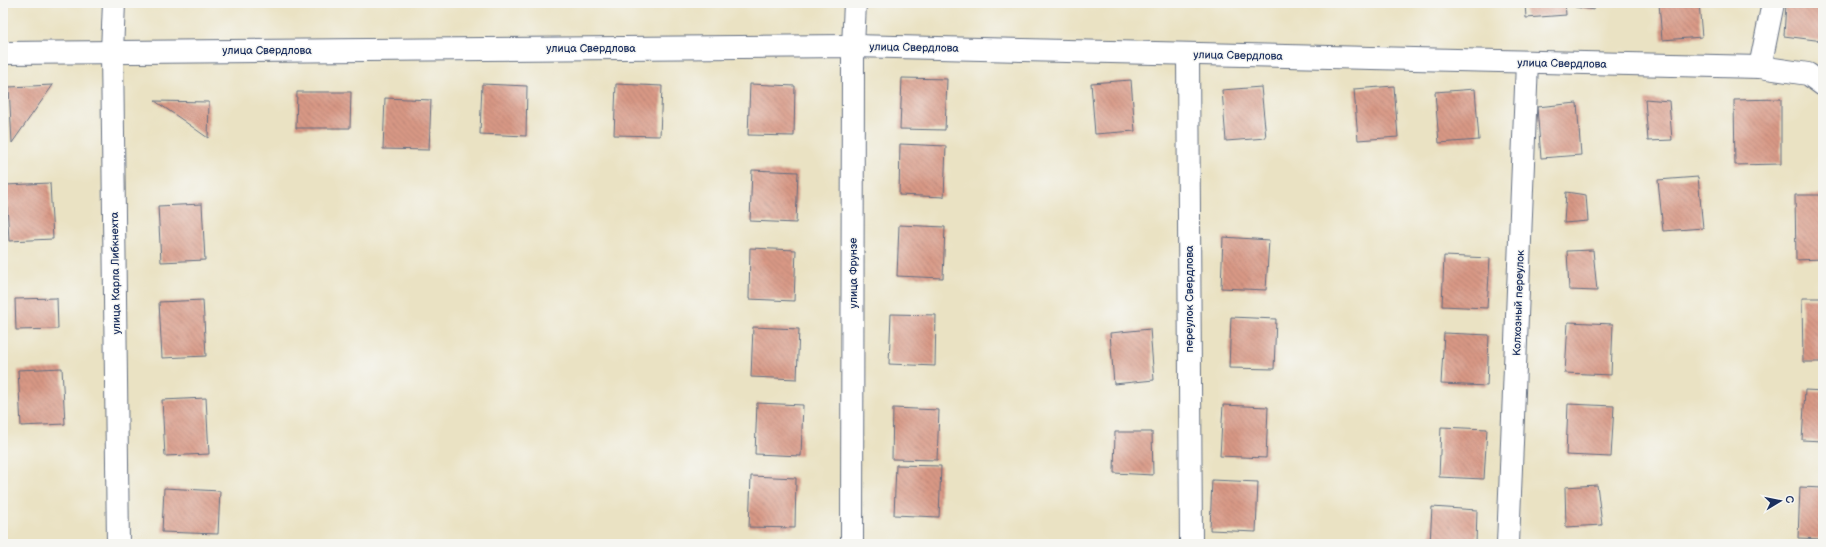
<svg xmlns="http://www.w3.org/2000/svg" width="1826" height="547" viewBox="0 0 1826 547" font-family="'Balsamiq Sans',sans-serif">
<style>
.building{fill:url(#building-back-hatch)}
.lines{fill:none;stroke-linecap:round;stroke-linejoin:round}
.minor-casing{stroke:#636e81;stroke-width:24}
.minor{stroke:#fff;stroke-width:22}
.labels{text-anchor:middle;stroke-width:3;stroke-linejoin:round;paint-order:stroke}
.street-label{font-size:11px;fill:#1b2f5e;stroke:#f6f6f2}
</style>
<defs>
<pattern id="building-back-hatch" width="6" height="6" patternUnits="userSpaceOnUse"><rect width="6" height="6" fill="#d89885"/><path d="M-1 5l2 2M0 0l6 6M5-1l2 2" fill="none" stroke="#ae7c70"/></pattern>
</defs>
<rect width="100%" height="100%" fill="#f6f6f2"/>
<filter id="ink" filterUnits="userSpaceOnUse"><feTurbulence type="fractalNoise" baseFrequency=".025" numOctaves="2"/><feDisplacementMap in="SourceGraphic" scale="8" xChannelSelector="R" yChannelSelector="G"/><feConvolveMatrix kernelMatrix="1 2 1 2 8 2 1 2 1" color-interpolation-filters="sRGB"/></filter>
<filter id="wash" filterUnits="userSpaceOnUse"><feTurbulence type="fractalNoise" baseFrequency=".012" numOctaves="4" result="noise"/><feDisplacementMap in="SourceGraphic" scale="16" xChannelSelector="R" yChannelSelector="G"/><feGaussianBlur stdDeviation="0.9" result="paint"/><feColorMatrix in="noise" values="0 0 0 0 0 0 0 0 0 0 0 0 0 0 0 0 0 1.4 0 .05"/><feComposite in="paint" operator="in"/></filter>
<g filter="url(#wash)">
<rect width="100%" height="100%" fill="#eae2c3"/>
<g id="blocks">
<g class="building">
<polygon points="1525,3 1565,3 1566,15 1526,18"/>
<polygon points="1576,3 1595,3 1594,10 1575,7"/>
<polygon points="1659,3 1699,3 1702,37 1662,40"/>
<polygon points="1786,3 1823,3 1823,41 1784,36"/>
<polygon points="902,78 947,79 945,130 900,129"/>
<polygon points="1131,80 1135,131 1095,134 1091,83"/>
<polygon points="482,84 527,86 526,136 480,134"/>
<polygon points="616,84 662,86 660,136 614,135"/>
<polygon points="750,84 795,86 794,136 748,135"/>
<polygon points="53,85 33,113 12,143 9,87"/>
<polygon points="1394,86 1398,137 1358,140 1354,89"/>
<polygon points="1261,87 1266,138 1226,141 1222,90"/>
<polygon points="1475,89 1479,140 1439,143 1435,92"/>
<polygon points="297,92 351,92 350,128 296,128"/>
<polygon points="385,98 431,100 429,150 383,149"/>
<polygon points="1645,99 1669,101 1672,140 1648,141"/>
<polygon points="1781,99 1781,164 1735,165 1734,100"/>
<polygon points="155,101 209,102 208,138 184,121"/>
<polygon points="1577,103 1581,155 1541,158 1537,107"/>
<polygon points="900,144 946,146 944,197 899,195"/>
<polygon points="752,170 798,172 796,223 750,221"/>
<polygon points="1698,177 1703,228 1663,231 1658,180"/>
<polygon points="50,183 53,239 9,241 6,185"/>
<polygon points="1566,192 1586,195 1588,221 1564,223"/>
<polygon points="1795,195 1823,195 1823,259 1796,260"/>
<polygon points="202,204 205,260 161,262 158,206"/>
<polygon points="899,225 945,227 943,278 897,276"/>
<polygon points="1223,237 1269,240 1266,290 1221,288"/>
<polygon points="750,248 796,250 794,301 749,299"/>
<polygon points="1593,250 1597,291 1569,290 1567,251"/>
<polygon points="1444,256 1490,258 1487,308 1442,306"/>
<polygon points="57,298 58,329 16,330 15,299"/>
<polygon points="1802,298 1823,298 1823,362 1803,362"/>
<polygon points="203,300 206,356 162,358 159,302"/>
<polygon points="891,314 936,315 935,366 889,364"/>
<polygon points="1231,317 1276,319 1274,369 1229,368"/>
<polygon points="1568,322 1613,324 1611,375 1565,373"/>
<polygon points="753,327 799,329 797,379 751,377"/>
<polygon points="1150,329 1154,380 1114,384 1110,333"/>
<polygon points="1444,333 1489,335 1487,386 1441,384"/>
<polygon points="62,368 65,424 21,426 18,370"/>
<polygon points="1805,390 1823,391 1823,441 1802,440"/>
<polygon points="206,398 209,454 165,456 162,400"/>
<polygon points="757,403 803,405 801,456 755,454"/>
<polygon points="1568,404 1614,406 1611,457 1566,455"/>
<polygon points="1223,405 1268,407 1266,458 1220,456"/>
<polygon points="893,408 939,410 937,460 892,459"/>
<polygon points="1441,427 1487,429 1484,479 1439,477"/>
<polygon points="1115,432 1152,432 1153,475 1114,473"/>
<polygon points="896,465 941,466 939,517 894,515"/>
<polygon points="751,476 796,478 795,528 749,527"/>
<polygon points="1212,480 1258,482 1256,532 1210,530"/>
<polygon points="1597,485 1602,525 1566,527 1565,487"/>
<polygon points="1800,487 1823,488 1823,539 1798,538"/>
<polygon points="164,488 220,491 218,534 162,532"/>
<polygon points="1432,507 1477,510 1476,544 1430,544"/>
</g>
</g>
</g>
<g filter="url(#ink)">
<use href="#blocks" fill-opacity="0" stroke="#636e81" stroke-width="1"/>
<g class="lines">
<defs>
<g id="minor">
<polyline points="114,3 112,51 118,544"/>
<polyline points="3,53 853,46 1760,67 1808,74 1823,85"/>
<polyline points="1188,54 1191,544"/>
<polyline points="1760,67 1773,3"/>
<polyline points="852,544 853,46 855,3"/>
<polyline points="1508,544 1527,62"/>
</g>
</defs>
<use href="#minor" class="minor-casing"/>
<use href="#minor" class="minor"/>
</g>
</g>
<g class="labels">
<g class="street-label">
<text transform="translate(914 47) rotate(1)" y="4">улица Свердлова</text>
<text x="591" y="52">улица Свердлова</text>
<text x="267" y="54">улица Свердлова</text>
<text transform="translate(1238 55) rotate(1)" y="4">улица Свердлова</text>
<text transform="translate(1562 63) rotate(1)" y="4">улица Свердлова</text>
<text transform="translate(115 273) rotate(-91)" y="4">улица Карла Либкнехта</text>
<text transform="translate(853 273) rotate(-90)" y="4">улица Фрунзе</text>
<text transform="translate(1189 299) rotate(-90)" y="4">переулок Свердлова</text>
<text transform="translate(1518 303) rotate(-88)" y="4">Колхозный переулок</text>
</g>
</g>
<rect width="1826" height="547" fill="none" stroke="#f6f6f2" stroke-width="16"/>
<g transform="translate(1780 501) rotate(80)" stroke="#f6f6f2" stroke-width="3" paint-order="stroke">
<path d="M0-3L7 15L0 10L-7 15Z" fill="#1b2f5e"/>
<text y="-6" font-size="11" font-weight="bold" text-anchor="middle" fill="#1b2f5e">С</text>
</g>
</svg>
